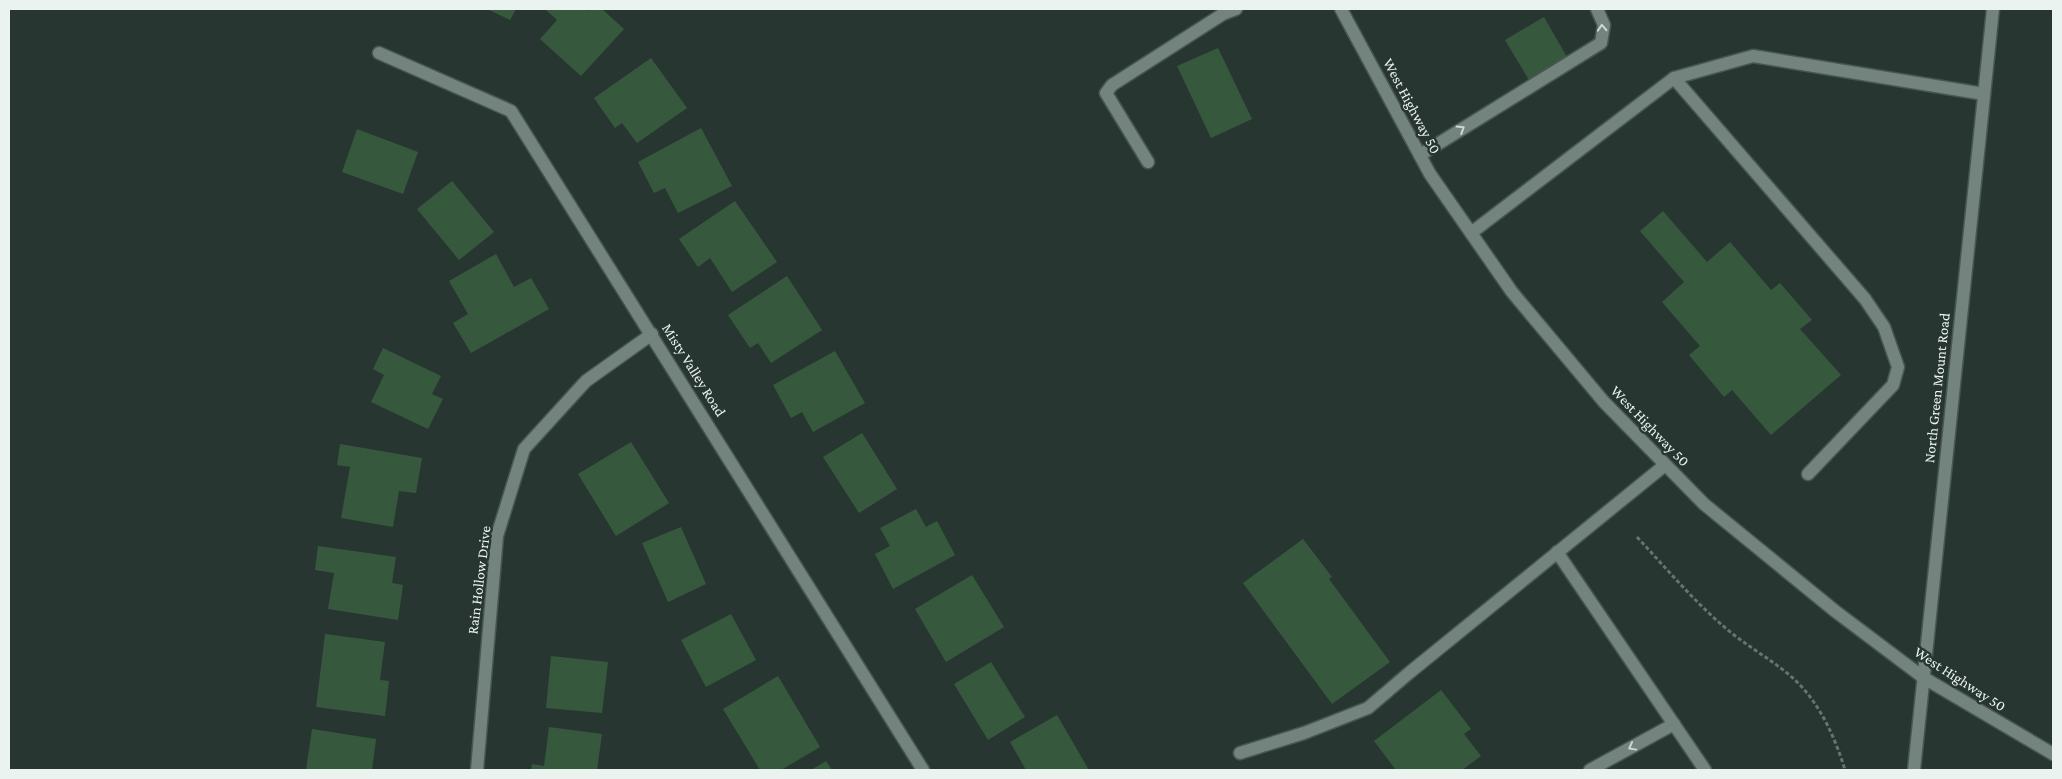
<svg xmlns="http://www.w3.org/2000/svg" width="2062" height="779" viewBox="0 0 2062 779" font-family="'Crimson Pro',serif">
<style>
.building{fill:#36593d}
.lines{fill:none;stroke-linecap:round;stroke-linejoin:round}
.service-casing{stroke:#495552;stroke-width:15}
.minor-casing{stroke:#495552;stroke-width:15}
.tertiary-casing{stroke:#495552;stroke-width:15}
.secondary-casing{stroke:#495552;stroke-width:15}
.path{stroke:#677370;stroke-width:3;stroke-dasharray:4 2.5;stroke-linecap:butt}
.service{stroke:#73837e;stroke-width:12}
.minor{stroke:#73837e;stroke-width:12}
.tertiary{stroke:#73837e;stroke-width:12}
.secondary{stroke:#73837e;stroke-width:12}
.oneway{stroke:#ccd7d4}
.labels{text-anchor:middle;stroke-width:5;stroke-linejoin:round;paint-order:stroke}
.street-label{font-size:15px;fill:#eaf3f0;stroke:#283632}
</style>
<rect width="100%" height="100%" fill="#283632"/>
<g class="building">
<polygon points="487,9 516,9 510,20"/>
<polygon points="545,9 585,9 587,11 589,9 602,9 624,29 581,76 540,39 557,20"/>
<polygon points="1544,17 1567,57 1529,80 1505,40"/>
<polygon points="1218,48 1252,119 1211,138 1177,66"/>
<polygon points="651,58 687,108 637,143 622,123 615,128 594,98"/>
<polygon points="701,128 732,186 678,213 665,188 654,193 638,162"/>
<polygon points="357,129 418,152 403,194 342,172"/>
<polygon points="452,181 494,232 459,260 417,209"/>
<polygon points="735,201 777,262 732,292 710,258 698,267 679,239"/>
<polygon points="1663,211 1707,262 1730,242 1771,290 1780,283 1812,320 1800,329 1841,375 1771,435 1732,390 1724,397 1689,355 1700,346 1662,302 1684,282 1640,231"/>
<polygon points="496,254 514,287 531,278 549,309 471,353 453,323 468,314 449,281"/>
<polygon points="787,276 822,330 771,363 758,343 750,348 728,315"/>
<polygon points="383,348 441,376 432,394 443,399 428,429 371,402 384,375 373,369"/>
<polygon points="835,351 865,403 813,432 802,412 791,418 773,385"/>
<polygon points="862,433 897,489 859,513 823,457"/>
<polygon points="631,442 669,503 616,536 578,474"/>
<polygon points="340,444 422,458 416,493 399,491 393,527 341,518 350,467 337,465"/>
<polygon points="916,509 926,527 937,521 955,555 893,589 875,554 890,546 880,528"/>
<polygon points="681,527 706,584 668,602 642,543"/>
<polygon points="1303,539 1332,577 1329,579 1390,662 1332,704 1243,583"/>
<polygon points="318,546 396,557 392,583 403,585 398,620 328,609 334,573 315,570"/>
<polygon points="972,575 1004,627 946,662 915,609"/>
<polygon points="731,614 756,660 706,687 681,640"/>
<polygon points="325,634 385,642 380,680 389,681 385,716 316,707"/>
<polygon points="551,656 608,662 602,713 546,708"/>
<polygon points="991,662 1025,717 988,740 954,684"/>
<polygon points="778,676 820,747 781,770 760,770 723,709"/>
<polygon points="1441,690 1471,729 1464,734 1481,756 1462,770 1396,770 1374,741"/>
<polygon points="1057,715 1089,770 1026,770 1010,742"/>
<polygon points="549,727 602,734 597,770 531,770 532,764 544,766"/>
<polygon points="312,729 376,739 372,770 306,770"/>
<polygon points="826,761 832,770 811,770"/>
</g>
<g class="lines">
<defs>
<g id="service">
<polyline points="1674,78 1865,299 1884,327 1898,367 1893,385 1808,474"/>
<polyline points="1420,155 1601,43 1604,25 1597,9"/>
<polyline points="1148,162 1106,93 1112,85 1223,14 1236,9"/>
<polyline points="1471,233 1674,78 1753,56 1984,94"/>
<polyline points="1557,552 1705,770"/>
<polyline points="1240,753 1304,733 1368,708 1409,673 1665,465"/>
<polyline points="1590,770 1674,724"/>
</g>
<g id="minor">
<polyline points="379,53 511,111 923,770"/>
<polyline points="477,770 497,536 524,449 586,381 652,334"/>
</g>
<polyline id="tertiary" points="1914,770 1993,9"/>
<polyline id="secondary" points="1341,9 1430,174 1512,292 1604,402 1704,504 1835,611 1924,678 2053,754"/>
</defs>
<use href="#service" class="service-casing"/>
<use href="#minor" class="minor-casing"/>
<use href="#tertiary" class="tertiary-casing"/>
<use href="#secondary" class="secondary-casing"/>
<path class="path" d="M1637 537C1665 567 1692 599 1722 625 1742 643 1766 656 1787 673 1817 697 1834 734 1845 770"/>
<use href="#service" class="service"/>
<use href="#minor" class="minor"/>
<use href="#tertiary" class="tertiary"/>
<use href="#secondary" class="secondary"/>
</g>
<defs><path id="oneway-chevron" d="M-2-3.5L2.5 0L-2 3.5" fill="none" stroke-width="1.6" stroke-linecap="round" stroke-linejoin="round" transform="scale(1.25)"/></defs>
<g class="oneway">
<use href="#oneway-chevron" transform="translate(1602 28) rotate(-93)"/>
<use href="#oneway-chevron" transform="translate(1461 129) rotate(-32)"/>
<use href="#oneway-chevron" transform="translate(1632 747) rotate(151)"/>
</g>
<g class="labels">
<g class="street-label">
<text transform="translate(1412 106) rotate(62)" y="5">West Highway 50</text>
<text transform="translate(694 370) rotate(58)" y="5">Misty Valley Road</text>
<text transform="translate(1937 388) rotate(-84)" y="5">North Green Mount Road</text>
<text transform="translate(1650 426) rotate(46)" y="5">West Highway 50</text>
<text transform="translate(479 580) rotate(-83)" y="5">Rain Hollow Drive</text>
<text transform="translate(1960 679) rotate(33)" y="5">West Highway 50</text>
</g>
</g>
<rect width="2062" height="779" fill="none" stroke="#eaf3f0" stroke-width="20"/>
</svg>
